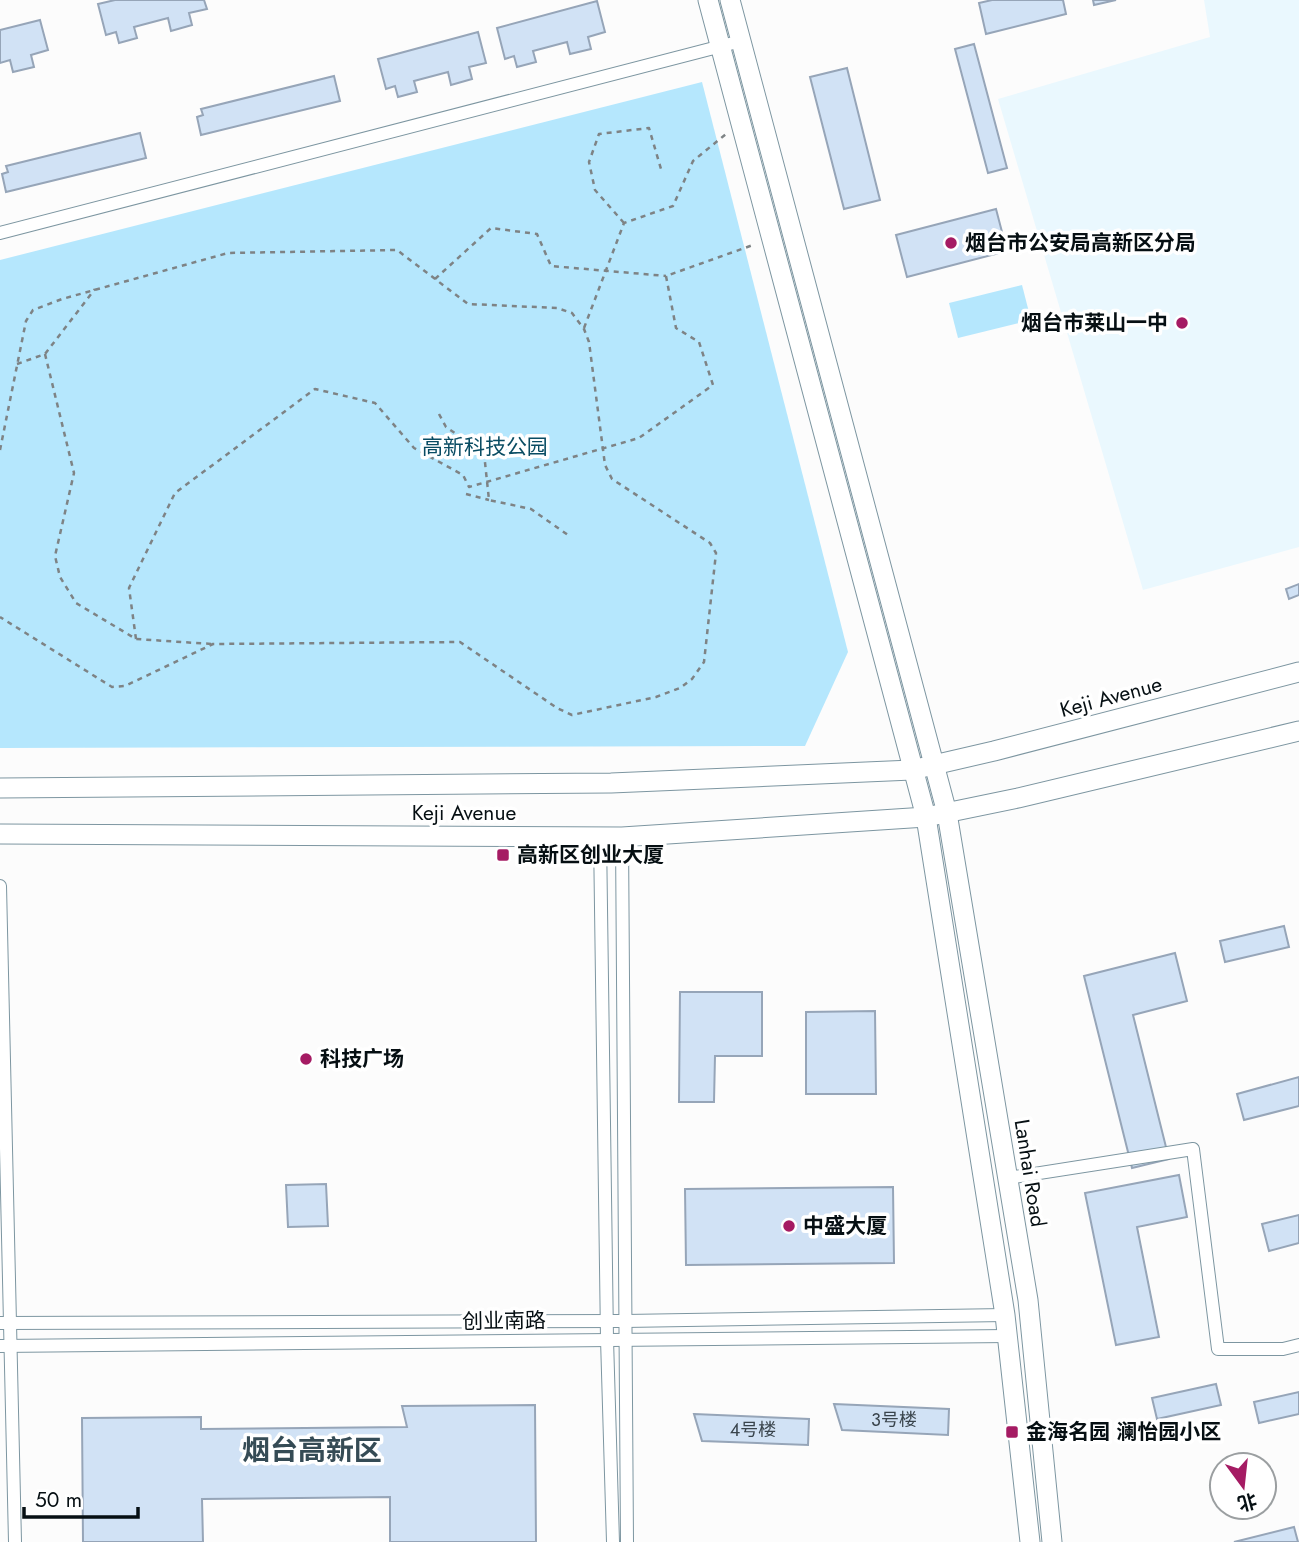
<svg xmlns="http://www.w3.org/2000/svg" width="1299" height="1542" viewBox="0 0 1299 1542" font-family="Jost,'Noto Sans SC',sans-serif">
<style>
.built{fill:#eaf8fe}
.green{fill:#b5e7fd}
.building{fill:#d1e2f5;stroke:#96a5b8;stroke-width:2}
.lines{fill:none;stroke-linecap:round;stroke-linejoin:round}
.street-casing{stroke:#7d96a1;stroke-width:14}
.secondary-casing{stroke:#7d96a1;stroke-width:21}
.path{stroke:#7e8385;stroke-width:2.5;stroke-dasharray:5 5;stroke-linecap:butt}
.street{stroke:#fff;stroke-width:12}
.secondary{stroke:#fff;stroke-width:19}
.poi-dot{fill:#a51b63;stroke:#fff;stroke-width:2.5}
.labels{text-anchor:middle;stroke-width:7;stroke-linejoin:round;paint-order:stroke}
.number-label{font-size:18px;fill:#39444c}
.poi-label{font-size:21px;font-weight:bold;fill:#060f13;stroke:#fff;text-anchor:start}
.park-label{font-size:21px;fill:#094c63;stroke:#fff}
.street-label{font-size:21px;fill:#060f13;stroke:#fff}
.district-label{font-size:28px;font-weight:bold;fill:#354b55;stroke:#fff}
</style>
<rect width="100%" height="100%" fill="#fcfcfc"/>
<polygon class="built" points="1204,0 1299,0 1299,547 1143,590 998,99 1210,37"/>
<g class="green">
<polygon points="702,82 848,652 805,746 0,748 0,260"/>
<polygon points="1022,285 1031,320 958,338 949,303"/>
</g>
<g class="building">
<polygon points="115,0 204,0 207,9 189,13 192,25 171,31 168,18 134,27 137,38 119,43 116,32 106,35 98,4"/>
<polygon points="992,0 1063,0 1066,14 986,34 979,3"/>
<polygon points="1093,0 1116,0 1094,5"/>
<polygon points="597,1 605,32 588,37 591,49 570,54 567,42 533,51 536,62 517,67 514,56 505,59 497,28"/>
<polygon points="40,20 48,50 31,55 34,67 13,72 10,60 0,63 0,30"/>
<polygon points="478,32 486,63 469,67 472,79 451,85 448,72 414,81 417,92 398,97 395,86 386,89 378,59"/>
<polygon points="974,44 1007,168 988,173 955,49"/>
<polygon points="847,68 880,200 844,209 810,77"/>
<polygon points="334,76 340,101 201,135 197,117 203,115 201,109"/>
<polygon points="140,133 146,158 6,192 2,174 8,172 6,166"/>
<polygon points="996,209 1007,251 907,277 896,235"/>
<polygon points="1299,584 1299,595 1289,599 1286,589"/>
<polygon points="1284,926 1289,947 1225,962 1220,941"/>
<polygon points="1175,953 1187,1001 1133,1015 1169,1159 1132,1168 1084,976"/>
<polygon points="680,992 762,992 762,1056 715,1056 714,1102 679,1102"/>
<polygon points="875,1011 876,1094 806,1094 806,1012"/>
<polygon points="1299,1077 1299,1106 1244,1120 1237,1094"/>
<polygon points="1179,1175 1187,1217 1137,1227 1159,1337 1116,1345 1085,1193"/>
<polygon points="326,1184 328,1226 288,1227 286,1185"/>
<polygon points="893,1187 894,1263 686,1265 685,1189"/>
<polygon points="1299,1215 1299,1243 1269,1251 1262,1224"/>
<polygon points="1216,1384 1221,1405 1157,1419 1152,1398"/>
<polygon points="1299,1392 1299,1414 1259,1423 1254,1402"/>
<polygon points="834,1404 949,1409 948,1435 842,1430"/>
<polygon points="535,1405 536,1542 390,1542 390,1497 202,1499 203,1542 83,1542 82,1418 201,1417 201,1429 407,1427 402,1406"/>
<polygon points="694,1414 809,1419 808,1445 702,1441"/>
<polygon points="1294,1527 1298,1542 1234,1542"/>
</g>
<g class="lines">
<defs>
<g id="street">
<polyline points="0,233 741,41"/>
<polyline points="600,836 607,1339 613,1542"/>
<polyline points="622,837 627,1542"/>
<polyline points="0,886 15,1542"/>
<polyline points="1008,1178 1193,1149 1218,1349 1283,1349 1299,1345"/>
<polyline points="0,1323 625,1321 1005,1315"/>
<polyline points="0,1346 1008,1336"/>
</g>
<g id="secondary">
<polyline points="708,0 926,817 1005,1315 1030,1542"/>
<polyline points="730,0 947,813 1028,1300 1052,1542"/>
<polyline points="0,788 611,783 912,770 994,751 1299,672"/>
<polyline points="0,834 622,837 926,817 1018,798 1299,731"/>
</g>
</defs>
<use href="#street" class="street-casing"/>
<use href="#secondary" class="secondary-casing"/>
<g class="path">
<polyline points="624,223 595,190 589,162 599,134 649,128 661,169"/>
<polyline points="435,279 491,228 537,234 551,266 666,276"/>
<polyline points="584,328 624,223 673,206 693,161 726,134"/>
<polyline points="45,354 74,473 55,556 60,577 76,603 136,639 212,644"/>
<polyline points="17,364 45,354 95,289"/>
<polyline points="439,414 446,427 484,453 489,500 531,509 568,535"/>
<polyline points="0,450 26,321 33,310 62,299 228,253 397,250 468,304 557,308 572,313 584,329 589,342 605,465 612,479 710,543 716,553 704,662 692,679 680,688 656,697 572,715 557,708 460,642 213,644 125,686 112,687 0,617"/>
<polyline points="466,494 489,500"/>
<polyline points="136,639 129,588 175,493 315,389 375,403 414,448 463,475 469,487 639,438 713,385 699,342 676,328 666,276 753,245"/>
</g>
<use href="#street" class="street"/>
<use href="#secondary" class="secondary"/>
</g>
<g class="poi-dot">
<circle cx="951" cy="243" r="7"/>
<circle cx="1182" cy="323" r="7"/>
<rect x="496" y="848" width="14" height="14" rx="3.5"/>
<circle cx="306" cy="1059" r="7"/>
<circle cx="789" cy="1226" r="7"/>
<rect x="1005" y="1425" width="14" height="14" rx="3.5"/>
</g>
<g class="labels">
<g class="number-label">
<text x="894" y="1426">3号楼</text>
<text x="753" y="1436">4号楼</text>
</g>
<g class="poi-label">
<text x="965" y="250">烟台市公安局高新区分局</text>
<text x="1168" y="330" text-anchor="end">烟台市莱山一中</text>
<text x="517" y="862">高新区创业大厦</text>
<text x="320" y="1066">科技广场</text>
<text x="803" y="1233">中盛大厦</text>
<text x="1026" y="1439">金海名园 澜怡园小区</text>
</g>
<g class="park-label">
<text x="485" y="454">高新科技公园</text>
</g>
<g class="street-label">
<text transform="translate(1111 697) rotate(-15)" y="7">Keji Avenue</text>
<text x="464" y="820">Keji Avenue</text>
<text transform="translate(1030 1173) rotate(81)" y="7">Lanhai Road</text>
<text transform="translate(504 1321) rotate(-1)" y="7">创业南路</text>
</g>
<g class="district-label">
<text x="312" y="1460">烟台高新区</text>
</g>
</g>
<g transform="translate(1243 1486) rotate(165)"><circle r="33" fill="#ffffff" stroke="#9b9fa1" stroke-width="2"/>
<path d="M0-5L12 26L0 18L-12 26Z" fill="#a51b63"/>
<text y="-10" font-size="19" font-weight="bold" text-anchor="middle" fill="#060f13">北</text>
</g>
<path d="M24 1507v10h114v-10" fill="none" stroke="#060f13" stroke-width="3.5"/>
<text x="35" y="1507" font-size="21" fill="#060f13" stroke="#ffffff" stroke-width="5" paint-order="stroke">50 m</text>
</svg>
